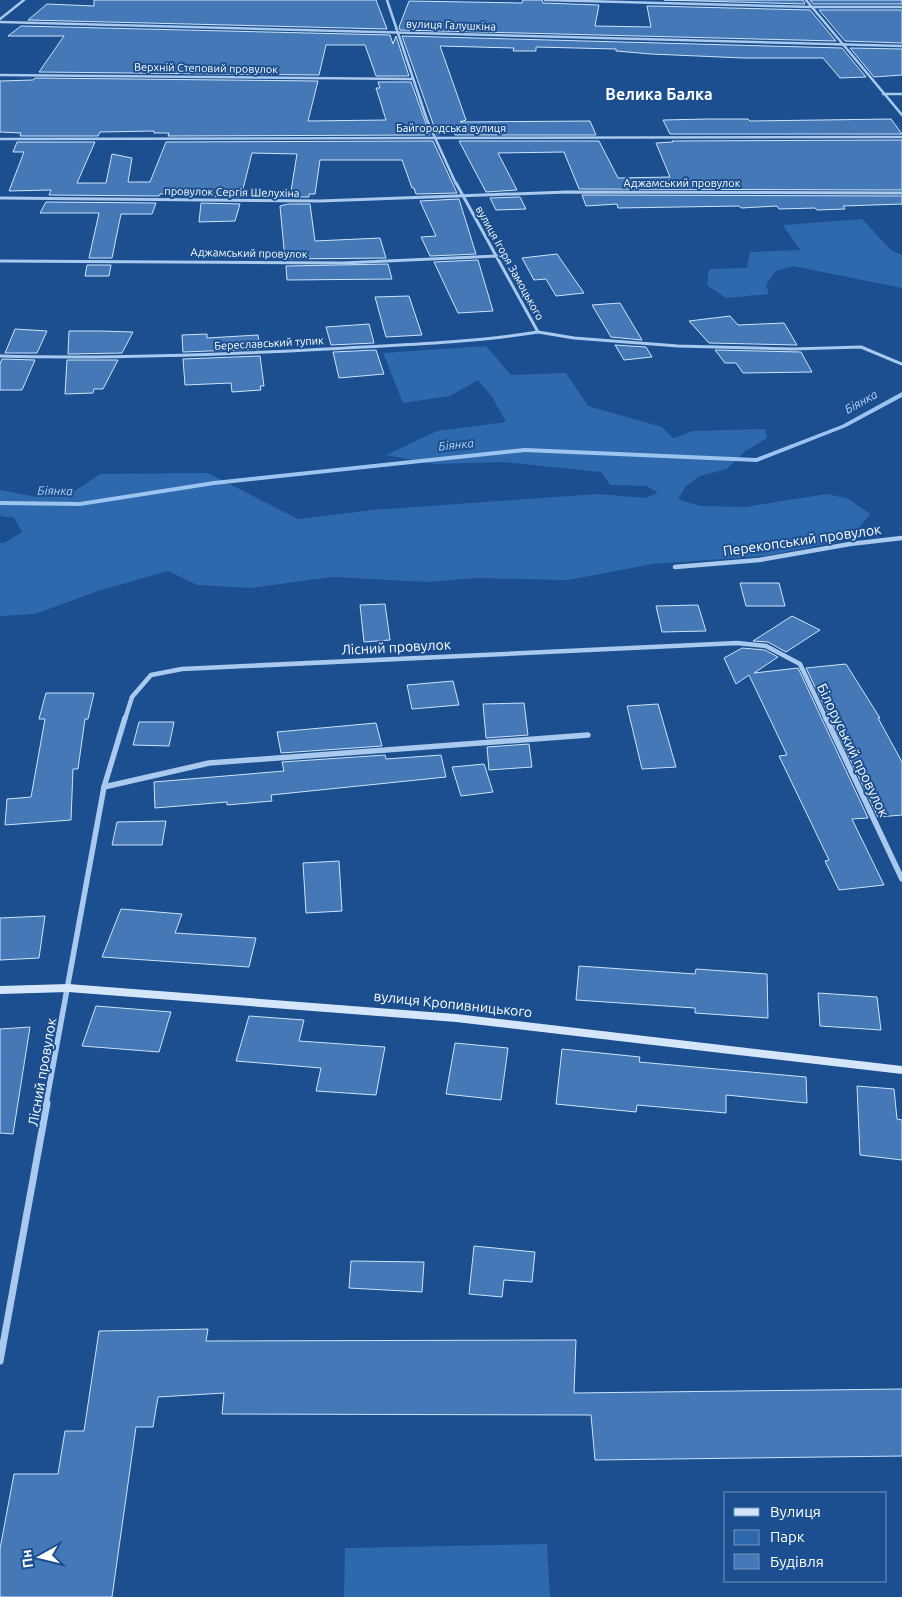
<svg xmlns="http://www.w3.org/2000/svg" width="902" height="1597" viewBox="0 0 902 1597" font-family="Ubuntu,sans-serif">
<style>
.green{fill:#2e69ad}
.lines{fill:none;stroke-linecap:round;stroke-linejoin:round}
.stream{fill:#9cc4f0;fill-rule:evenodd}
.building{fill:#4478b7;stroke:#cfe3fa}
.minor-far4{stroke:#a9c9ee;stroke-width:2.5}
.minor-far3{stroke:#a9c9ee;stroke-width:3}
.minor-far2{stroke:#a9c9ee;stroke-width:4.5}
.minor-far1{stroke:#a9c9ee;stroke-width:5.5}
.minor{stroke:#a9c9ee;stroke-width:7}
.secondary{fill:#d6e6fa;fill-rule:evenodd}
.labels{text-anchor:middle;stroke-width:4;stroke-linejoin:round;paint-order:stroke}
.far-street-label{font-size:11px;fill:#fff;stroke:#1b4f8f}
.far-water-label{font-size:12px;font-style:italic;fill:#b5d3f5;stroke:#1b4f8f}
.street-label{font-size:14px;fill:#fff;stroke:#1b4f8f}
.far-district-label{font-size:16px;font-weight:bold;fill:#fff;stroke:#1b4f8f}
</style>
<rect width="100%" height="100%" fill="#1b4f8f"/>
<g class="green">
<polygon points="862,219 891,250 902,255 902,288 793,266 776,271 766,285 769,294 726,298 707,285 709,269 747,268 750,252 800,250 783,225"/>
<polygon points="486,346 511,375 566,373 588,406 662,427 673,438 693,431 765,429 767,438 744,452 727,469 700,476 686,486 678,499 700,506 745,507 827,494 849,499 870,514 858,529 836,542 765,556 653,564 568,580 476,578 428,582 332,577 251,588 197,585 168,571 98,591 35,614 0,616 0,543 4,543 22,532 14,518 0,516 0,490 37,497 75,491 100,474 208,473 298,519 372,510 598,494 644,498 658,493 647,486 610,485 601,472 502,462 434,464 386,455 437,431 506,422 492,397 478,380 450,396 403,403 383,353"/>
<polygon points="547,1544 550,1597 344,1597 345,1548"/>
</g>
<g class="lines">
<polygon class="stream" points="902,392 902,397 846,427 757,462 525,452 214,485 80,506 0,505 0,501 80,502 214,481 525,448 756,458 842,425"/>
</g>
<g class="building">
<polygon points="94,0 376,0 387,29 28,20 47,4 94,6"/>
<polygon points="523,0 542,0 543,3 599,5 595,26 651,27 647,6 651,6 810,10 836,41 400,30 399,27 409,1 522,3"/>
<polygon points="664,0 803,0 805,4"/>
<polygon points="810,0 902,0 902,4 813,4"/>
<polygon points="819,10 902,10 902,43 845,41"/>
<polygon points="21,26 390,35 393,44 396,36 409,76 376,76 365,45 326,45 319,75 39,72 64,36 8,36"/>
<polygon points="402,36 842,48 866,77 840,78 823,58 744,58 651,54 616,51 616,49 536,47 536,51 513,51 514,48 440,46 466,120 460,122 590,121 596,135 455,135 451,126 438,132 439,135 437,135"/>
<polygon points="850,48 902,49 902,75 874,77"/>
<polygon points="35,78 318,81 308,121 386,120 376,88 380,88 378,82 411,82 430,135 168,136 169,133 154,133 154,131 100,132 98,136 20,136 21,133 0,132 0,81 33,80"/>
<polygon points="708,119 748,119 750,121 891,119 902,134 670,134 663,120"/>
<polygon points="902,140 902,190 579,189 564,152 498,153 517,190 486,192 459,141 599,141 618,178 670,177 656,143 673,142 672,141"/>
<polygon points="433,141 457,193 416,194 414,188 412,188 402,160 320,160 315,194 309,194 309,197 290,197 297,154 252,153 241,197 202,196 202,193 160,194 159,196 49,195 51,190 9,191 24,152 13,152 17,142 95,142 77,183 106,183 112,154 132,158 128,182 150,182 166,142"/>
<polygon points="582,195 902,196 902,204 843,206 845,209 817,210 815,208 779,209 777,206 741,208 739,206 618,208 617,204 586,206"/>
<polygon points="520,197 526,209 496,210 490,198"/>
<polygon points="459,199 476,254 430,256 421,237 436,236 420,201"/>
<polygon points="46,202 156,203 152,214 121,214 112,258 89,258 99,213 40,213"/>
<polygon points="201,203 240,204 235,221 199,222"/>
<polygon points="288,204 310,204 315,241 380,238 386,258 285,259 280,206"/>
<polygon points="557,254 584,293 556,296 546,279 534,280 522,258"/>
<polygon points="478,260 493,311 458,313 434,262"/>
<polygon points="388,264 392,279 287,280 286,266"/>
<polygon points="87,265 111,265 109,276 85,276"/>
<polygon points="409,296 422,335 386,337 375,297"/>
<polygon points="620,303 642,340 611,337 592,305"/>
<polygon points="730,316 738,325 784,323 797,345 709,343 689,321"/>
<polygon points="369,324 374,343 331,345 326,327"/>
<polygon points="15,329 47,331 37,353 5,353"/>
<polygon points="69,331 101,331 133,332 122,353 68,354"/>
<polygon points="207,334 207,338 258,335 260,349 183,352 182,335"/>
<polygon points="615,345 646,347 652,357 624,360"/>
<polygon points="376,350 384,374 339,378 333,352"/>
<polygon points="715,350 801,352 812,372 743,373 736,363 725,363"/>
<polygon points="260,356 264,386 260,386 261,390 232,392 231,383 185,385 183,359"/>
<polygon points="2,359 35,360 22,390 0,390 0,364"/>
<polygon points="67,360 118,360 103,389 94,389 93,393 65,394"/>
<polygon points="740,583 779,583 785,606 746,606"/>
<polygon points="385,604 390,640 364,642 360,605"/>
<polygon points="698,605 706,631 662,632 656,606"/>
<polygon points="792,616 820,630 786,652 768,642 753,641"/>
<polygon points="742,648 765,650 778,657 754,673 798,668 868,818 852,819 884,885 839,890 825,861 829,860 779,756 787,755 749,675 736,684 724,658"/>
<polygon points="846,664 880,718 878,718 902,762 902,815 878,817 806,668"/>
<polygon points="453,681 459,705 412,709 407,685"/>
<polygon points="46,693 94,693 88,719 85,719 78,769 73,769 71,820 5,825 7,799 31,797 45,719 39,719"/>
<polygon points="524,703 528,735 486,738 483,704"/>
<polygon points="658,704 676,767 642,769 627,706"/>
<polygon points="139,722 174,722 169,746 133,745"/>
<polygon points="376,723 382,746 281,753 277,732"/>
<polygon points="529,744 532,767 489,770 487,747"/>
<polygon points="385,755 386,759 441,755 446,777 271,795 272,801 227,805 227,802 155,808 154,782 284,771 282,762"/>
<polygon points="484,764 493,792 461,796 452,767"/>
<polygon points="166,821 162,845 112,845 117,822"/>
<polygon points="339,861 342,911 306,913 303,863"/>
<polygon points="121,909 182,914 175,933 256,938 249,967 102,957"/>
<polygon points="45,916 39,958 0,960 0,918"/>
<polygon points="579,966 695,974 696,969 767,974 768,1018 695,1013 695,1008 576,1000"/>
<polygon points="818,993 877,997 881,1030 820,1026"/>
<polygon points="96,1006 171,1012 159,1052 82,1046"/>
<polygon points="249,1016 304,1020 299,1041 385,1047 376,1095 316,1091 321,1068 236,1061"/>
<polygon points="30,1027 13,1134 0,1133 0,1029"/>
<polygon points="455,1043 508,1048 501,1100 446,1094"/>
<polygon points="562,1049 640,1057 639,1062 806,1077 807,1103 726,1095 726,1113 637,1105 636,1112 556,1104"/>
<polygon points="857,1086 894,1089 897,1119 902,1120 902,1160 860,1155"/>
<polygon points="474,1246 535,1252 532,1282 504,1280 502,1297 469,1294"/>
<polygon points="351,1261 424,1262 422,1292 349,1288"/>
<polygon points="208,1329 206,1341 576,1340 574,1393 902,1389 902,1456 595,1460 591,1415 222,1414 224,1393 158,1397 153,1427 136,1427 112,1597 0,1597 0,1549 14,1474 58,1474 65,1431 84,1431 99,1331"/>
</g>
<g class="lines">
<g class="minor-far4">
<polyline points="387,0 427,120 456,184"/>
<polyline points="545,0 812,7 902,7"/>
<polyline points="806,0 902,115"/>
<polyline points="0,19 24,0"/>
<polyline points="0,22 902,46"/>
<polyline points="0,75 412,79"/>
<polyline points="883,94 902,94"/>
<polyline points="0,139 902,137"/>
</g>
<g class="minor-far3">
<polyline points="456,183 538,332 574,338 678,346 792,349 861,347 902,364"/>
<polyline points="0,198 320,201 567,192 902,193"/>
<polyline points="0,261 343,263 497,256"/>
<path d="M0 356C109 359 217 355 326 349 397 345 468 343 538 332"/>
</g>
<g class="minor-far2">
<polyline points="675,567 759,560 850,544 902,538"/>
<polyline points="125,719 132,697 151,675 182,669 737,643 766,646 800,664 826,719"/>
</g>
<g class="minor-far1">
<polyline points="826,718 902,879"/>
<polyline points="104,787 209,763 588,735"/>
<polyline points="46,1104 104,787 125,718"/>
</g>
<polyline class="minor" points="0,1361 47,1103"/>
<polygon class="secondary" points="68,984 456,1014 902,1066 902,1074 456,1022 68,992 0,994 0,986"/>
</g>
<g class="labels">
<g class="far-street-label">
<text transform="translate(451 25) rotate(2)" y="4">вулиця Галушкіна</text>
<text transform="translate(206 68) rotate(1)" y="4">Верхній Степовий провулок</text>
<text x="451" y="132">Байгородська вулиця</text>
<text x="682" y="187">Аджамський провулок</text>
<text transform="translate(232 192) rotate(1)" y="4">провулок Сергія Шелухіна</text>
<text transform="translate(249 253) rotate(1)" y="4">Аджамський провулок</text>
<text transform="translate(510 263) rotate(61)" y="4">вулиця Ігоря Замоцького</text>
<text transform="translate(269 343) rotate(-3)" y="4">Береславський тупик</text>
</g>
<g class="far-water-label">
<text transform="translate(861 402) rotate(-29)" y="4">Біянка</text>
<text transform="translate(456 445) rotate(-6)" y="4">Біянка</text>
<text transform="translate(55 491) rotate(1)" y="4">Біянка</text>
</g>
<g class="street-label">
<text transform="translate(802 540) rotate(-8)" y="5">Перекопський провулок</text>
<text transform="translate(396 647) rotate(-3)" y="5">Лісний провулок</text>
<text transform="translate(853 750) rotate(64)" y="5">Білоруський провулок</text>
<text transform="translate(453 1004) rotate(6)" y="5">вулиця Кропивницького</text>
<text transform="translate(42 1072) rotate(-80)" y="5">Лісний провулок</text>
</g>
<g class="far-district-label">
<text x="659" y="100">Велика Балка</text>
</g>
</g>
<rect x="724" y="1492" width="162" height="90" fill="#1b4f8f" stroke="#7695bc"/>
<rect x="734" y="1508" width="25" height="8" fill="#d6e6fa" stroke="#7695bc"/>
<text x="770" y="1517" font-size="15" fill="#ffffff">Вулиця</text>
<rect x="734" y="1530" width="25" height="15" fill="#2e69ad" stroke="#7695bc"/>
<text x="770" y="1542" font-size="15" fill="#ffffff">Парк</text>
<rect x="734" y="1554" width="25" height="15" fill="#4478b7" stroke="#7695bc"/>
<text x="770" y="1567" font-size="15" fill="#ffffff">Будівля</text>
<g transform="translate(40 1557) rotate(262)" stroke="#1b4f8f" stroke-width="4" paint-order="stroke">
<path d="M0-4L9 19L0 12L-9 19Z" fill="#ffffff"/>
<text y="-8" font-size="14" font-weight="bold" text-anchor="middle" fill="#ffffff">Пн</text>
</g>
</svg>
